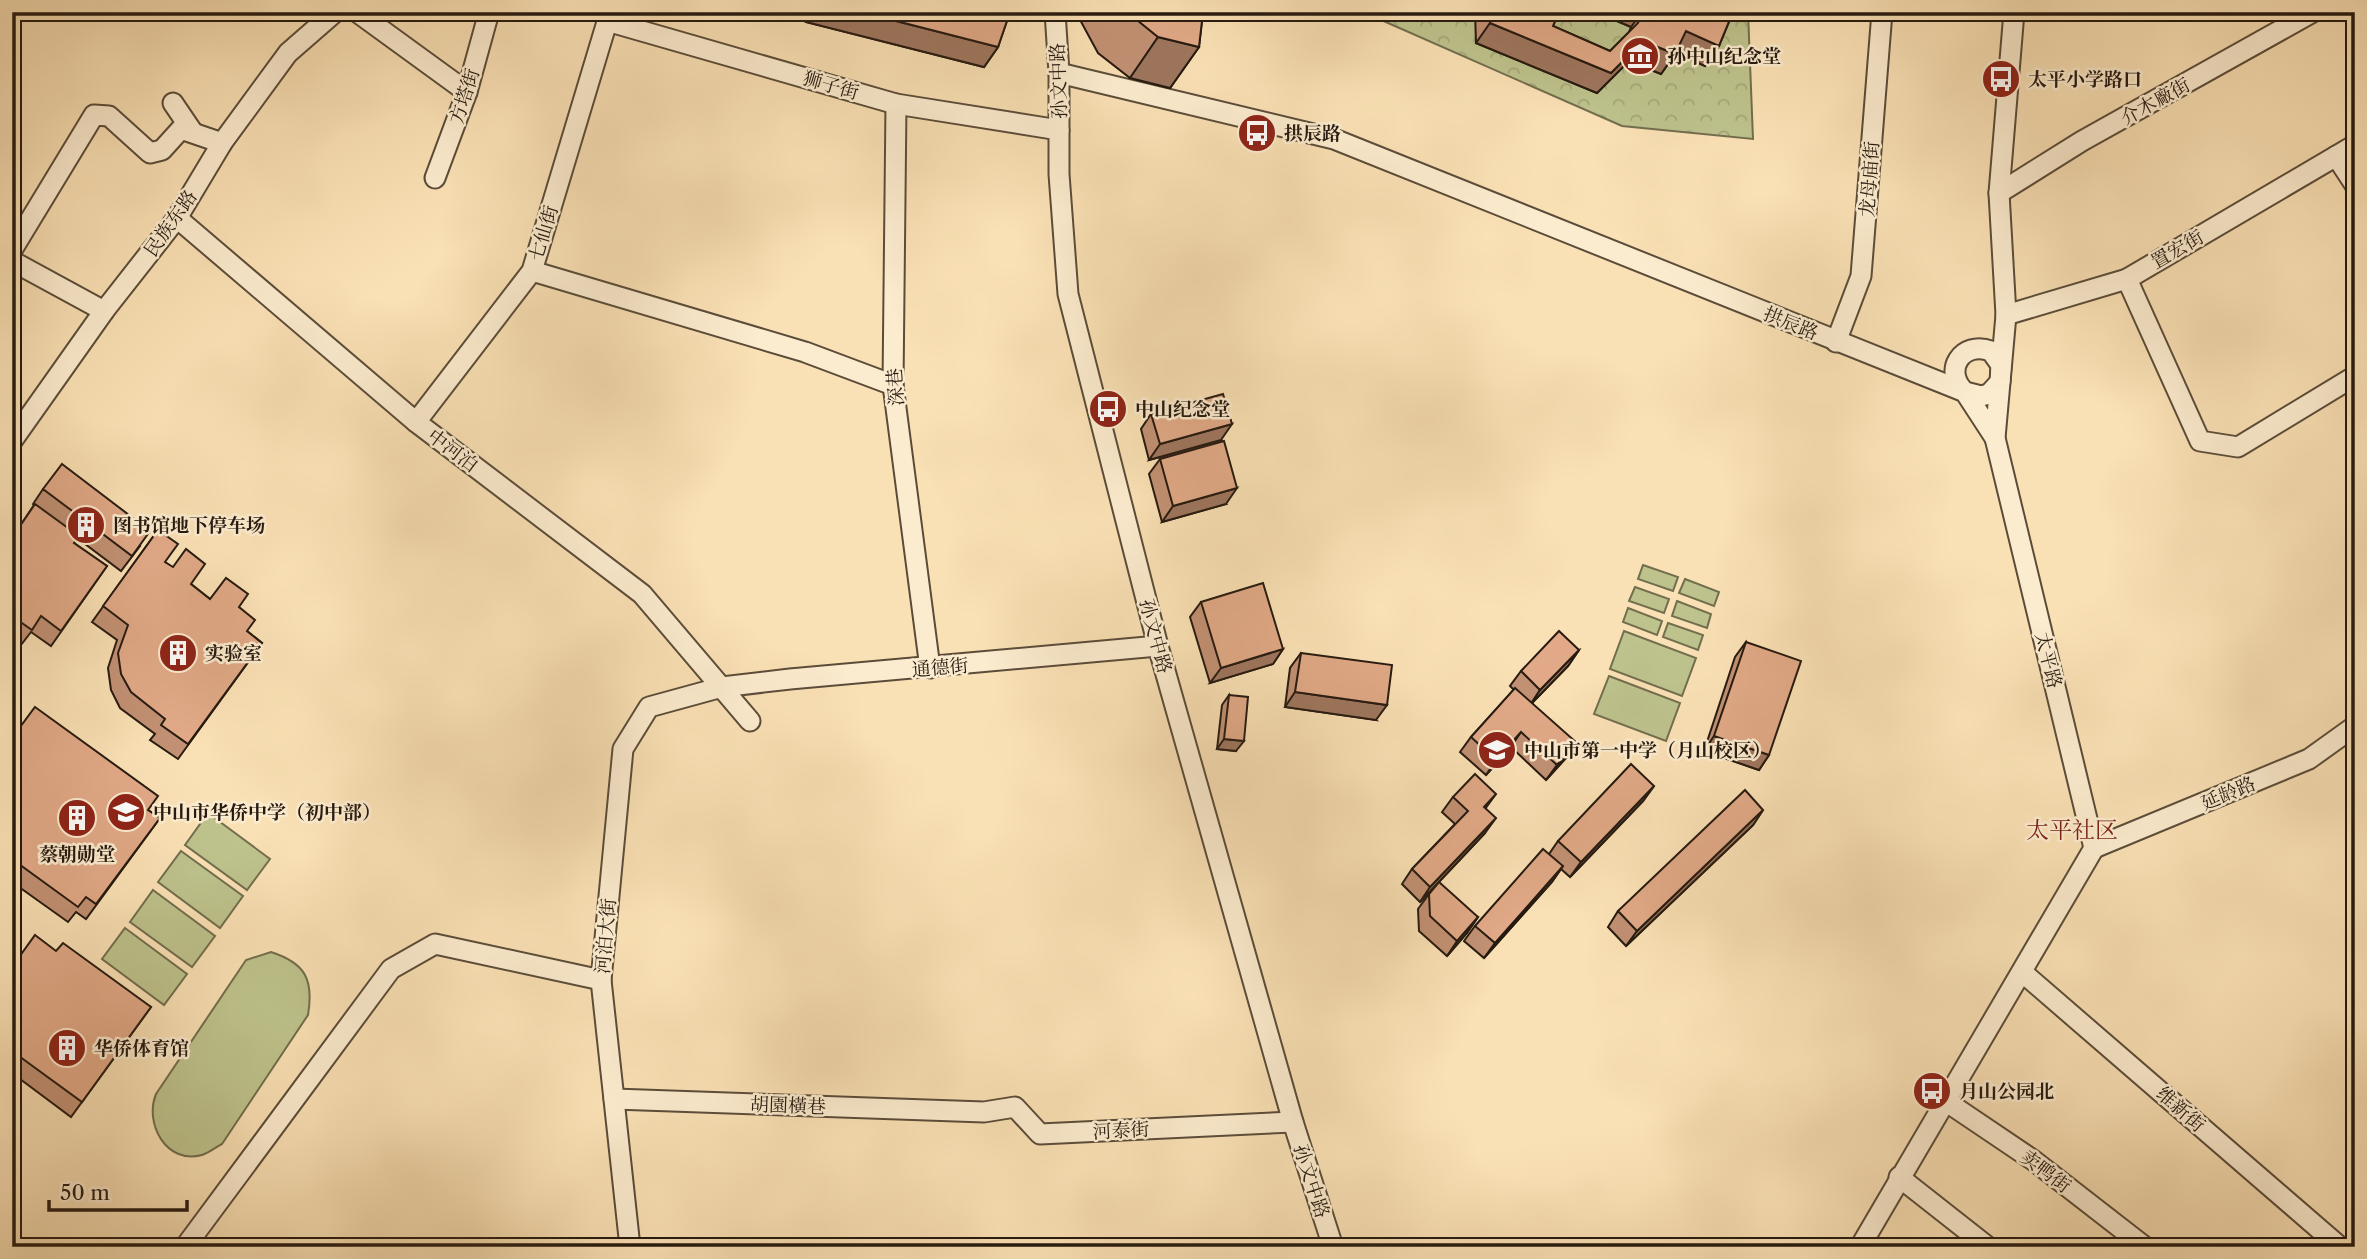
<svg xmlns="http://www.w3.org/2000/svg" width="2367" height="1259" viewBox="0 0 2367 1259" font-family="'Libre Caslon Text','Noto Serif SC',serif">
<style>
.park{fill:url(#park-crowns);stroke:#726e4e;stroke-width:2}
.pitch{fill:#bec38d;stroke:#726e4e;stroke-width:2}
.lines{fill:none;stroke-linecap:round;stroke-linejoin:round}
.minor-casing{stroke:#5b4c39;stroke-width:23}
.minor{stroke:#fceccf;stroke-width:19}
.wall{fill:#c29174;stroke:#261a10;stroke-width:2}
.shaded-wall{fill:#9e765e;stroke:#261a10;stroke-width:2}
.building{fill:#e1a987;stroke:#261a10;stroke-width:2}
.labels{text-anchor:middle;stroke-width:5;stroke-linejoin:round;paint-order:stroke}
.poi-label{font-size:19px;font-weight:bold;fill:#261a10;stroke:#fceccf;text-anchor:start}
.street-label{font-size:19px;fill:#261a10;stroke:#fceccf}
.quarter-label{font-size:23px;fill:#7a1f14;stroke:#fceccf}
</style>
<defs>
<pattern id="park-crowns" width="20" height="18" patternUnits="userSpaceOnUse" patternTransform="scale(1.75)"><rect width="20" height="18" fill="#bec38d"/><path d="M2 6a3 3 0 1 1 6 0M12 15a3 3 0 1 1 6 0" fill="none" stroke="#a3a779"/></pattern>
</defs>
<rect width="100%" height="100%" fill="#fae1b5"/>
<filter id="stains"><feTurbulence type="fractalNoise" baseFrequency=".00286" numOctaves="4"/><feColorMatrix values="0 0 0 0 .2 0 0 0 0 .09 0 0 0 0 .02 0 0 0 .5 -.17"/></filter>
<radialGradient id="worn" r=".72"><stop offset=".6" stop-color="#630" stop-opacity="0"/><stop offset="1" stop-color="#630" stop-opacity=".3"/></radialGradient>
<polygon class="park" points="1363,12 1748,12 1753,139 1622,126"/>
<g class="pitch">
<polygon points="1643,565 1678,577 1673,591 1638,579"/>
<polygon points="1685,579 1719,592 1714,606 1679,593"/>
<polygon points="1635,587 1669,599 1664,613 1629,601"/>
<polygon points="1677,601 1711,614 1707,628 1672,616"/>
<polygon points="1628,608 1662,621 1657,635 1623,622"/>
<polygon points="1668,623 1703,635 1698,650 1663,637"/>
<polygon points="1624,631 1696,658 1682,696 1610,669"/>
<polygon points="1609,676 1680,703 1666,741 1594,714"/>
<polygon points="208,813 270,859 247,890 185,845"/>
<polygon points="181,851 243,896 220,928 158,882"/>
<polygon points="153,890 215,936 192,967 130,922"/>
<polygon points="125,928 187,974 164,1005 102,959"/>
<path d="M271 952C305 963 314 979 308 1015L222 1144C216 1147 209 1153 202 1155 166 1165 144 1123 156 1094L246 960Z"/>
</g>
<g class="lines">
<defs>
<g id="minor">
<polyline points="357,12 467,92"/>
<polyline points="1055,12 1059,73 1059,174 1068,294 1158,646 1293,1122 1333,1247"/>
<polyline points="607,21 896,104 1059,130"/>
<path d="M1059 73 1334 139 1965 392 1981 396 1989 394 2000 382 2001 365 1991 351C1962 340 1942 371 1965 392L1995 438"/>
<polyline points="173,103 192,131"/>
<polyline points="896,104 893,385 930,668"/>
<polyline points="2336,156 2355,185"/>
<polyline points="435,178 467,92 489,12"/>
<polyline points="1999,193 2082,141 2313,12"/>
<polyline points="177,218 416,422 642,594 750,721"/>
<polyline points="12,250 94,115 109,116 150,153 162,150 181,129 222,143"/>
<polyline points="12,261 104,311"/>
<polyline points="532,271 805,352 893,385"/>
<polyline points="2127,279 2200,441 2238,447 2355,376"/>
<polyline points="2006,315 2127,279 2355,145"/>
<polyline points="1836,342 1861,276 1882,12"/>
<polyline points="416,422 532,271 610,12"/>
<polyline points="12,441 104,311 177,218 222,143 288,53 335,12"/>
<polyline points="2094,848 2309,759 2355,726"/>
<polyline points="2022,972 2340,1247"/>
<polyline points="614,1099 984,1112 1015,1107 1040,1134 1293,1122"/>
<polyline points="1944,1100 2033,1160 2145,1247"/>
<polyline points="1899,1177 1988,1247"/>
<polyline points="12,1245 14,1247"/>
<polyline points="185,1247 391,969 435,944 601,980"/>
<polyline points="630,1247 601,980 623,749 649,707 722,687 790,679 1158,646"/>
<polyline points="1860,1247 2094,848 1995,438 2006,315 1999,193 2014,12"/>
</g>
</defs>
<use href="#minor" class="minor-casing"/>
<use href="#minor" class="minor"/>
</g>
<g class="wall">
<polygon points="810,12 1010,12 998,47 984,67 806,22"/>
<polygon points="1078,12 1203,12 1199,47 1170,88 1130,78 1098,53 1079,18"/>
<polygon points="1475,12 1559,12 1553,26 1610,51 1629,32 1631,27 1596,12 1733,12 1719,46 1705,66 1676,53 1661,74 1629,61 1597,93 1476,43"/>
<polygon points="1151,414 1221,440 1149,460 1141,429"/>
<polygon points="1160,459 1226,504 1162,522 1149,474"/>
<polygon points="43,489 140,546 121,571 77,538 74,543 107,566 51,646 31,632 21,645 12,639 12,516 22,523 34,505 33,504"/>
<polygon points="158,530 165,562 191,584 210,599 239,607 247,631 262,643 178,759 150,740 155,734 120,708 111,690 108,668 117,640 92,622"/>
<polygon points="1201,602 1283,649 1273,664 1210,683 1190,617"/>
<polygon points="1746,642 1769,755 1759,770 1704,751 1735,657"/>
<polygon points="1579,650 1568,666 1532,703 1566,758 1546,780 1511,747 1486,775 1460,752 1471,737 1514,690 1510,686 1521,671"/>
<polygon points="1301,653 1376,720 1285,707 1290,668"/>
<polygon points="1229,695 1236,751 1217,749 1222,705"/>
<polygon points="12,738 148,810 160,818 86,919 76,912 68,922 12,882"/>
<polygon points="1654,786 1643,801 1570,877 1561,869 1552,882 1484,958 1464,941 1475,926 1549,854 1558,841"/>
<polygon points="1453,797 1486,809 1485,833 1420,902 1402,884 1412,869 1455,824 1442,812"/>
<polygon points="1763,810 1753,825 1626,946 1608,927 1618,911"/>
<polygon points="1429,894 1478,917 1467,933 1447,956 1419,931 1418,909"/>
<polygon points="56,951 151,1007 71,1117 12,1073 12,967"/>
</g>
<g class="shaded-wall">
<polygon points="813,12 861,12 998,47 984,67 806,22"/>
<polygon points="1596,12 1642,12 1631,27"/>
<polygon points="1490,23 1611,73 1643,41 1675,54 1661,74 1629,61 1597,93 1476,43"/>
<polygon points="1686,31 1719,46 1705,66 1672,51"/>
<polygon points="1158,37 1199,47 1170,88 1130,78"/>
<polygon points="1232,424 1221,440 1149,460 1160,444"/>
<polygon points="1237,488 1226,504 1162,522 1173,506"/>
<polygon points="1283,649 1273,664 1210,683 1221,668"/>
<polygon points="1579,650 1568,666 1530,705 1540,690"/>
<polygon points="1295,692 1387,705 1376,720 1285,707"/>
<polygon points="1521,732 1511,747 1486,775 1496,760"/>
<polygon points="1714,736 1769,755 1759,770 1704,751"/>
<polygon points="1224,739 1244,741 1236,751 1217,749"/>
<polygon points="1577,743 1566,758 1546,780 1557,765"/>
<polygon points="1654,786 1643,801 1570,877 1581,862"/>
<polygon points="1496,794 1485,809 1484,807"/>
<polygon points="1763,810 1753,825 1626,946 1637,931"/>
<polygon points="1496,818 1485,833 1420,902 1430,887"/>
<polygon points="1563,866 1552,882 1484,958 1495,943"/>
<polygon points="1478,917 1467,933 1447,956 1457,941"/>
</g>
<g class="building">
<polygon points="861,12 1010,12 998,47"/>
<polygon points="1127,12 1203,12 1199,47 1158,37"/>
<polygon points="1490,12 1559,12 1553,26 1610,51 1638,23 1643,12 1733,12 1719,46 1686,31 1675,54 1643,41 1611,73 1490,23"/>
<polygon points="1223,394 1232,424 1160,444 1151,414"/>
<polygon points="1224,441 1237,488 1173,506 1160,459"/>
<polygon points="62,464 150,531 132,556 43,489"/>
<polygon points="35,504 79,536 74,543 107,566 61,631 41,616 32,630 12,616 12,516 22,523"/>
<polygon points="158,530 178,544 165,562 173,567 186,549 205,564 191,584 210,599 226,578 248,594 239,607 255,620 247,631 262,643 188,744 161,725 165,719 131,692 121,674 118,653 128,625 103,606"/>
<polygon points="1263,583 1283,649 1221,668 1201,602"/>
<polygon points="1559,631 1579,650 1540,690 1521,671"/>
<polygon points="1746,642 1801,661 1769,755 1714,736"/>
<polygon points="1301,653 1392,665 1387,705 1295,692"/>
<polygon points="1515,688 1577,743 1557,765 1521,732 1496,760 1471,737"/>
<polygon points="1229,695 1248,697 1244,741 1224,739"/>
<polygon points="35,707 158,796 148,810 160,818 96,904 86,897 78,907 12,859 12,738"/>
<polygon points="1631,764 1654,786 1581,862 1558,841"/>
<polygon points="1475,774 1496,794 1484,807 1496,818 1430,887 1412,869 1468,811 1453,797"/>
<polygon points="1745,790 1763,810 1637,931 1618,911"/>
<polygon points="1543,849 1563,866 1495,943 1475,926"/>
<polygon points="1439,882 1478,917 1457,941 1430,916 1429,894"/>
<polygon points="35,935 56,951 63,943 151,1007 82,1102 12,1051 12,967"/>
</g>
<defs>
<symbol id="museum-disc" viewBox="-11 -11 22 22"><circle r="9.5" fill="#8f2418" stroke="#fceccf"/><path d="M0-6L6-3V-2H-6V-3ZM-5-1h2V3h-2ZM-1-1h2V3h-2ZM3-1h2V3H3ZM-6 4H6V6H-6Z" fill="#fff"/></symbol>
<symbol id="bus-disc" viewBox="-11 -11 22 22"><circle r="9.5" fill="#8f2418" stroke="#fceccf"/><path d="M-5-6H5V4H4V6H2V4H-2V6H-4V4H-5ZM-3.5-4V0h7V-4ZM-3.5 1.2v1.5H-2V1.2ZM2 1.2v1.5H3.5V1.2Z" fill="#fff"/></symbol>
<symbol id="building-disc" viewBox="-11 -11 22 22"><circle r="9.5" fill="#8f2418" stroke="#fceccf"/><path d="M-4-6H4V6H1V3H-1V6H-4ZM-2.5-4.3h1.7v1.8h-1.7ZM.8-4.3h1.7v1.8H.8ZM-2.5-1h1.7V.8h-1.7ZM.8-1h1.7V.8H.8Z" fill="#fff"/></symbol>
<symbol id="school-disc" viewBox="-11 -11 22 22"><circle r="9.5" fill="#8f2418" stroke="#fceccf"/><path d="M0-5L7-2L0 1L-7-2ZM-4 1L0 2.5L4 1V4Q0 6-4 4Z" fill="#fff"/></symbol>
</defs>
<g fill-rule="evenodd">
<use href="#museum-disc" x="1618" y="34" width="44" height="44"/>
<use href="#bus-disc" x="1979" y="57" width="44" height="44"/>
<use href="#bus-disc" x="1235" y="111" width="44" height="44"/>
<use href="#bus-disc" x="1086" y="387" width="44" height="44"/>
<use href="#building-disc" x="64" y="503" width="44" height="44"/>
<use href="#building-disc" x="156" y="631" width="44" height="44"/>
<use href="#school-disc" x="1475" y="728" width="44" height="44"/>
<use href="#school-disc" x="104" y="790" width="44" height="44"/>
<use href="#building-disc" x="55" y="796" width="44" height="44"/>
<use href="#building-disc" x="45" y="1026" width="44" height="44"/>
<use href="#bus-disc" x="1910" y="1069" width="44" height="44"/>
</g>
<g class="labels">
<g class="poi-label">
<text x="1667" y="63">孙中山纪念堂</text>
<text x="2028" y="86">太平小学路口</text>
<text x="1284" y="140">拱辰路</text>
<text x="1135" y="416">中山纪念堂</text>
<text x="113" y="532">图书馆地下停车场</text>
<text x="205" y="660">实验室</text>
<text x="1524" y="757">中山市第一中学（月山校区）</text>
<text x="153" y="819">中山市华侨中学（初中部）</text>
<text x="77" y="861" text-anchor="middle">蔡朝勋堂</text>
<text x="94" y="1055">华侨体育馆</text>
<text x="1959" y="1098">月山公园北</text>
</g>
<g class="street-label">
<text transform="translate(1058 81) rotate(-92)" y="7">孙文中路</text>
<text transform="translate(831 85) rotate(16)" y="7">狮子街</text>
<text transform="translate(464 96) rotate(-72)" y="7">方塔街</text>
<text transform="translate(2155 101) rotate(-29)" y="7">介木廠街</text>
<text transform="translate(1869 179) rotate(-86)" y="7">龙母庙街</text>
<text transform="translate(170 223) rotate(-55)" y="7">民族东路</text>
<text transform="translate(543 233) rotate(-73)" y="7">七仙街</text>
<text transform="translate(2177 249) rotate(-30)" y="7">置宏街</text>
<text transform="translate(1791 323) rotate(22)" y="7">拱辰路</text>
<text transform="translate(895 387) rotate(-94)" y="7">深巷</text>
<text transform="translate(453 450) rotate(37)" y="7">中河泊</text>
<text transform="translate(1156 636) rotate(75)" y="7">孙文中路</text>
<text transform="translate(2049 660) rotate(76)" y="7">太平路</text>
<text transform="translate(940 667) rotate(-5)" y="7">通德街</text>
<text transform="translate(2228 793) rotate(-23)" y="7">延龄路</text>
<text transform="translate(605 936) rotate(-85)" y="7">河泊大街</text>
<text transform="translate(788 1105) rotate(2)" y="7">胡園橫巷</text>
<text transform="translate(2181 1109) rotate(41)" y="7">维新街</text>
<text transform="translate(1121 1130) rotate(-3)" y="7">河泰街</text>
<text transform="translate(2046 1171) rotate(37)" y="7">卖鸭街</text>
<text transform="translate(1312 1181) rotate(72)" y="7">孙文中路</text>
</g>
<g class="quarter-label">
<text x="2072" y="838">太平社区</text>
</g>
</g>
<rect width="2367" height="1259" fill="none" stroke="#fae1b5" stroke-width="42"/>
<rect x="14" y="14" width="2339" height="1231" fill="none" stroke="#261a10" stroke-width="3.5"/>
<rect x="21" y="21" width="2325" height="1217" fill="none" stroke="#261a10" stroke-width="2"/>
<path d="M49 1200v10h138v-10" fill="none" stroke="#261a10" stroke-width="3.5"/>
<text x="60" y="1200" font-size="21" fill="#261a10" stroke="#fceccf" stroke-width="5" paint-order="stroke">50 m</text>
<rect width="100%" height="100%" filter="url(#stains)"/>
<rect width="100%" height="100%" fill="url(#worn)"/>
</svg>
